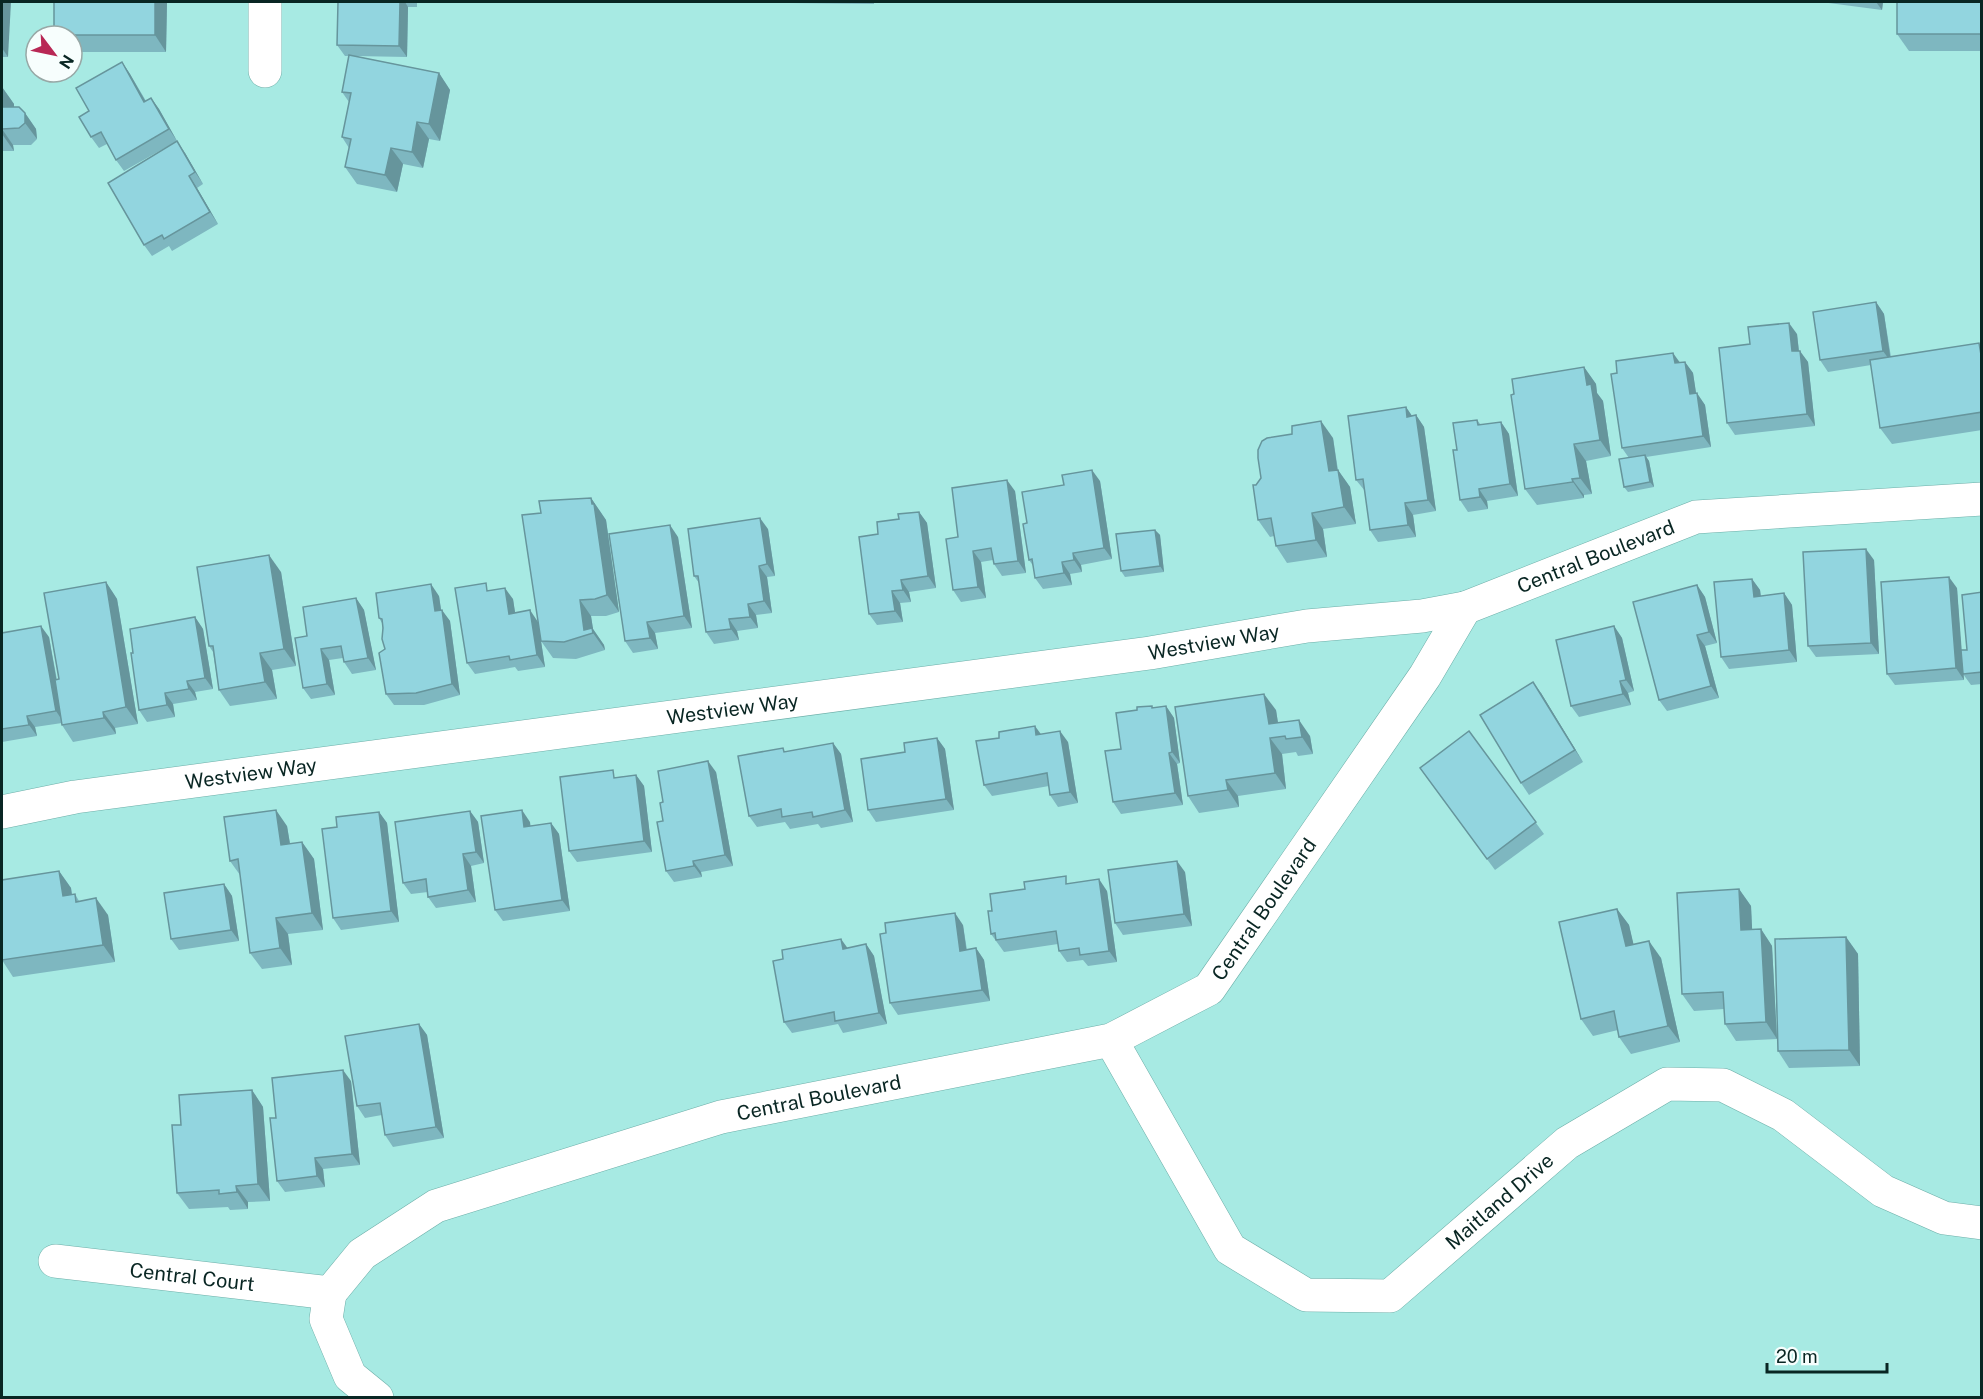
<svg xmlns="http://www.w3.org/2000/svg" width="1983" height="1399" viewBox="0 0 1983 1399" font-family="'Public Sans',sans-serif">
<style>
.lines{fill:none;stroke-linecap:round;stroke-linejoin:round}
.minor-casing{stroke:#6caea8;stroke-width:34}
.minor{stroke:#fff;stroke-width:33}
.wall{fill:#7eb7c0}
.shaded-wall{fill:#66959c}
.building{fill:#92d5df;stroke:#66959c;stroke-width:1.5}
.labels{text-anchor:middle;stroke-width:6;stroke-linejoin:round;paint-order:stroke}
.street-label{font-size:20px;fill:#092623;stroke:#f7fefd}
</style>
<rect width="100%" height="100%" fill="#a7eae3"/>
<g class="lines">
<defs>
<g id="minor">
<polyline points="265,2 265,71"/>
<path id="s1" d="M2 812 75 797 1150 653 1307 626 1422 616 1465 608"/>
<path id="s2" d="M1111 1040 1230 1249 1306 1295 1390 1296 1567 1143 1667 1084 1723 1085 1783 1115 1883 1191 1944 1218 1982 1223"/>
<path id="s3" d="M55 1261 330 1293"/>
<path id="s4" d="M330 1293 362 1254 436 1206 721 1117 1111 1040 1209 989 1425 676 1465 608 1696 517 1982 499"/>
<polyline points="330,1293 326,1319 350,1376 377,1398"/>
</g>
</defs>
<use href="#minor" class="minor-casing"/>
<use href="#minor" class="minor"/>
</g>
<g class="wall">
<polygon points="2,2 8,57 2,57"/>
<polygon points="54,2 167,2 166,52 72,52 72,36 54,36"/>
<polygon points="338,2 417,2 417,7 408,7 407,57 355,56 439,73 450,90 440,141 429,139 423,168 403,164 397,192 357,184 345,167 349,148 342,137 349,102 342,92 349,56 345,56 337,45"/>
<polygon points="788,2 874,2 874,4 789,3"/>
<polygon points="1821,2 1883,2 1882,10"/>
<polygon points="1982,2 1982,51 1909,51 1897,34"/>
<polygon points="122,62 130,74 146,101 151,98 159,109 177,141 124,171 116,160 107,144 99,148 91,137 89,111"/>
<polygon points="2,87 14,104 14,107 25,113 36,129 37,139 31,145 13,145 14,151 2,151"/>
<polygon points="185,153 203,184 197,188 218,224 172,251 169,246 152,256 144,245"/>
<polygon points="1876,302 1884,314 1891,357 1979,343 1982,347 1982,430 1892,444 1880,428 1871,365 1828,372 1820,360"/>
<polygon points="1797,334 1799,351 1808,362 1815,426 1735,435 1727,423 1750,344"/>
<polygon points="1680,362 1685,362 1693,373 1696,393 1705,405 1711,447 1646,457 1649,461 1654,487 1628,492 1624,487 1629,458 1622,448"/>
<polygon points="1584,367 1596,384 1597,393 1603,401 1611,456 1586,461 1592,494 1584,495 1584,498 1537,505 1525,489"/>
<polygon points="1406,407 1412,416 1416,415 1424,427 1436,511 1413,515 1416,537 1378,542 1370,530 1365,491 1356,480"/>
<polygon points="1477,420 1481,425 1501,422 1509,434 1518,496 1487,501 1488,509 1468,512 1460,500 1457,450"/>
<polygon points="1333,438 1338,470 1350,487 1356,524 1323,529 1327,557 1287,563 1276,546 1274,536 1270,537 1258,520 1256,485 1261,478"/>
<polygon points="1100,481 1112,559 1081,565 1082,572 1070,574 1072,585 1043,589 1035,578 1034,567 1029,560 1027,523"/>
<polygon points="1015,491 1026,573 1002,576 994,564 993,560 981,562 986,598 961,602 953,590 958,537"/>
<polygon points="591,498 606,520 619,612 606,616 591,616 593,629 604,645 605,650 576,659 553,658 541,641 545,667 518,671 515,667 475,674 467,663 491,590 513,599 515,613 538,622 541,513"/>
<polygon points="919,512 927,523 936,588 909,592 911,602 900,603 903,622 877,625 869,614 878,534 899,519"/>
<polygon points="768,529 775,576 767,577 772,613 756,615 758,628 737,631 739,640 714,644 706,632 699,583 694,576"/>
<polygon points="1155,530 1160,535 1164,572 1125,577 1121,571"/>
<polygon points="678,537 692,628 655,633 658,649 633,653 625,641"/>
<polygon points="1874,560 1879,654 1816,657 1808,646"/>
<polygon points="281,572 296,666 272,670 277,699 230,706 219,690 213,652 209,646"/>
<polygon points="1752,579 1760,590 1761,596 1784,593 1792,605 1797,662 1729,669 1721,657"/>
<polygon points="106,582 117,599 138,724 115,728 116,734 73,742 62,725 62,723 35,727 37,736 2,742 2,633 49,637 57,680 59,679"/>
<polygon points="1697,585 1705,597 1717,643 1705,646 1719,698 1667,711 1659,700"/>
<polygon points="1957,588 1961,650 1967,650 1982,592 1982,684 1971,685 1963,674 1963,669 1964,680 1895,685 1887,674"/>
<polygon points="439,596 441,610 450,621 460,695 424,705 394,705 386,694 385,649 382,623 379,618"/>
<polygon points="356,598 364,610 376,670 352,674 344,662 343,658 329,660 335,695 311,699 303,688 307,636"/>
<polygon points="195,617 203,629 213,689 195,692 197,700 173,704 175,717 147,722 139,710 133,653"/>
<polygon points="1614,626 1622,638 1634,691 1628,693 1631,705 1579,717 1571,706"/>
<polygon points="1541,693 1583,762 1529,795 1521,783"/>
<polygon points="1166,706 1174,718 1180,763 1177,764 1183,805 1121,814 1113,802 1121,749 1137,710"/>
<polygon points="1276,710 1278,723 1310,736 1313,754 1298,756 1296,752 1282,754 1286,789 1238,796 1239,807 1199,813 1188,796"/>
<polygon points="1469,731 1544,834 1495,870 1420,768"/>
<polygon points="1040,734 1068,742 1078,803 1058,807 1050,795 1049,786 992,796 984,785"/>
<polygon points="937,738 945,749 954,810 876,822 868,810 905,752"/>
<polygon points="833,743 841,754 853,822 821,828 818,824 790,829 785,822 757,827 749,816 786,752"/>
<polygon points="716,772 733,866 701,872 702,877 674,882 666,871 663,802"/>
<polygon points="636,775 644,786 652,852 577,862 569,851 618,777"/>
<polygon points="470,811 478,822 484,863 471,866 476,902 436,908 428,897 428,892 411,894 403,883"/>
<polygon points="379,812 387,823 399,922 341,930 333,918 337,827"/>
<polygon points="530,822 530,826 551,823 559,834 570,911 503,921 495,910"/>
<polygon points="287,826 290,844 302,842 314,859 323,930 288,934 292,965 262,969 250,953 240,875 230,861"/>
<polygon points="59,871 71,888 72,895 75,894 79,901 108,915 115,962 13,977 2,960"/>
<polygon points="1185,872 1192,926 1123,935 1115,923"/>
<polygon points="1070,883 1107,891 1117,962 1088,966 1083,960 1067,962 1059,951 1058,944 1004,952 991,934 992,911"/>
<polygon points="224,884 232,896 239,941 179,950 171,939"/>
<polygon points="1739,889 1751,906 1752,930 1761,929 1772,946 1777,1039 1736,1041 1725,1024 1724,1009 1694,1011 1682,994"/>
<polygon points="1617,909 1629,925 1633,944 1661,958 1680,1042 1631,1054 1619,1037 1618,1030 1593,1036 1581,1019"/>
<polygon points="963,925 967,950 976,948 984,960 990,1001 898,1015 890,1003"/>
<polygon points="1846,937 1858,954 1860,1066 1789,1068 1778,1051"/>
<polygon points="866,944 874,956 887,1024 843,1033 838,1024 792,1033 784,1022 848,948"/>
<polygon points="419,1024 427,1035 444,1138 393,1147 385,1135 382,1115 365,1118 357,1106"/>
<polygon points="351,1081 360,1165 323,1169 325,1187 285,1192 277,1181 276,1118"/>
<polygon points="252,1090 263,1107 270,1201 248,1202 248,1209 230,1210 228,1207 189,1209 177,1193 181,1125"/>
</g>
<g class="shaded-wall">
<polygon points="2,2 11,2 8,57 2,48"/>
<polygon points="155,2 167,2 166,52 155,35"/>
<polygon points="400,2 405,2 408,7 407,57 399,46"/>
<polygon points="1876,2 1883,2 1882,10"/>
<polygon points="122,62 130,74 152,113 144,102"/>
<polygon points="439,73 450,90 440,141 429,124"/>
<polygon points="2,87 14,104 14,123 3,107"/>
<polygon points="151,98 159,109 177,141 169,129"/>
<polygon points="25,113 36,129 37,139 25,123"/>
<polygon points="417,122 429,139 423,168 412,152"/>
<polygon points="2,129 13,145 14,151 2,134"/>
<polygon points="177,141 185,153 203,184 195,172"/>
<polygon points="391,148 403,164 397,192 385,175"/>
<polygon points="189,176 197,188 218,224 210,212"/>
<polygon points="1876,302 1884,314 1891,362 1883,351"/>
<polygon points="1789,323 1797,334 1800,362 1792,351"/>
<polygon points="1979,343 1982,347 1982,361"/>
<polygon points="1800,351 1808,362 1815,426 1807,414"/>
<polygon points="1673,353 1681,364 1675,363"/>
<polygon points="1685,362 1693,373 1698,406 1690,394"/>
<polygon points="1584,367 1596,384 1597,393 1603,401 1611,456 1600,440 1587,385"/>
<polygon points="1697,393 1705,405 1711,447 1703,436"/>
<polygon points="1406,407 1414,419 1407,417"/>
<polygon points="1416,415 1424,427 1436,511 1428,500"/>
<polygon points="1321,421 1333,438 1340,488 1329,471"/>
<polygon points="1501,422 1509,434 1518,496 1510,484"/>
<polygon points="1574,444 1586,461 1592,494 1580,478"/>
<polygon points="1645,455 1649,461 1654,487 1650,482"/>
<polygon points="1092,470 1100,481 1112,559 1104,548"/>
<polygon points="1338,470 1350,487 1356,524 1344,507"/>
<polygon points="1572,479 1584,495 1584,498 1573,482"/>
<polygon points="1007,480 1015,491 1026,573 1018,561"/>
<polygon points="1479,489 1487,501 1488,509 1480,497"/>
<polygon points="591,498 606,520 619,612 607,595"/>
<polygon points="1405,503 1413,515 1416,537 1408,525"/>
<polygon points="919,512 927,523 936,588 928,576"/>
<polygon points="1312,513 1323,529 1327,557 1316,540"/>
<polygon points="760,518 768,529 775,576 767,564"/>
<polygon points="670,525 678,537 692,628 684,616"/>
<polygon points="1155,530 1160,535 1164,572 1160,566"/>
<polygon points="1866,549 1874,560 1879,654 1871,643"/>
<polygon points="973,551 981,562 986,598 978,587"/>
<polygon points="1073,553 1081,565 1082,572 1074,560"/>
<polygon points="269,555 281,572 296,666 284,649"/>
<polygon points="1062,562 1070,574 1072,585 1064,573"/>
<polygon points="759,566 767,577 772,613 764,601"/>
<polygon points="1949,577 1957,588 1964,680 1956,668"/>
<polygon points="1752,579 1760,590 1762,608 1754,597"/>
<polygon points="901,580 909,592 911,602 903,590"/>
<polygon points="106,582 117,599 138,724 126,707"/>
<polygon points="431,584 439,596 443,623 435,611"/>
<polygon points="1697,585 1705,597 1717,643 1709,632"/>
<polygon points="505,588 513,599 517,625 509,614"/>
<polygon points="892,591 900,603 903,622 895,611"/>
<polygon points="1784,593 1792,605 1797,662 1789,650"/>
<polygon points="356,598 364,610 376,670 368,658"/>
<polygon points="580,600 591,616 593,629 604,645 605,650 593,633 584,630"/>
<polygon points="748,604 756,615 758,628 750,617"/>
<polygon points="442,610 450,621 460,695 452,684"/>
<polygon points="530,610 538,622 545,667 537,655"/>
<polygon points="195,617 203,629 213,689 205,678"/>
<polygon points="729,619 737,631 739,640 731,629"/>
<polygon points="647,622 655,633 658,649 650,638"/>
<polygon points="41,626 49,637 64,723 56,711"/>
<polygon points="1614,626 1622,638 1634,691 1626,680"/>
<polygon points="1697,635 1705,646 1719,698 1711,686"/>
<polygon points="321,649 329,660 335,695 327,684"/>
<polygon points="260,653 272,670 277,699 265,682"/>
<polygon points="187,681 195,692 197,700 189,689"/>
<polygon points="1620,681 1628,693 1631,705 1623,694"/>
<polygon points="1533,682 1541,693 1583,762 1575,750"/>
<polygon points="165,693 173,704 175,717 167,705"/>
<polygon points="1264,694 1276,710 1280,736 1269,724"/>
<polygon points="1166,706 1174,718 1180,763 1172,752"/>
<polygon points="103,712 115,728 116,734 104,718"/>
<polygon points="27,716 35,727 37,736 29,725"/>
<polygon points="1299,720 1310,736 1313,754 1302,737"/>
<polygon points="1035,726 1043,737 1036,735"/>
<polygon points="1060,731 1068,742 1078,803 1070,792"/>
<polygon points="937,738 945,749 954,810 946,799"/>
<polygon points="1270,738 1282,754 1286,789 1275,773"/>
<polygon points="833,743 841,754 853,822 845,810"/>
<polygon points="1169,753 1177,764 1183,805 1175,793"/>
<polygon points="708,761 716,772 733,866 725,855"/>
<polygon points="636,775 644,786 652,852 644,841"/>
<polygon points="1226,780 1238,796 1239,807 1228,790"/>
<polygon points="276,810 287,826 293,862 281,845"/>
<polygon points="522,810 530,822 532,838 524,827"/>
<polygon points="470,811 478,822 484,863 476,852"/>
<polygon points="379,812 387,823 399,922 391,911"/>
<polygon points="551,823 559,834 570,911 562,900"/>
<polygon points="302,842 314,859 323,930 312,913"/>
<polygon points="463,854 471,866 476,902 468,890"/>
<polygon points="693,861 701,872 702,877 694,866"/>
<polygon points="1177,861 1185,872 1192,926 1184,914"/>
<polygon points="59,871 71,888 74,913 63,896"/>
<polygon points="1099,879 1107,891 1117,962 1109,951"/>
<polygon points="224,884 232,896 239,941 231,930"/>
<polygon points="1739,889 1751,906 1753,947 1741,930"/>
<polygon points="96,898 108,915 115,962 103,945"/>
<polygon points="1617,909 1629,925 1638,963 1626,946"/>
<polygon points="955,913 963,925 968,962 960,951"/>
<polygon points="276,918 288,934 292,965 280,948"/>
<polygon points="1761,929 1772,946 1777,1039 1766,1022"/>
<polygon points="1846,937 1858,954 1860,1066 1849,1050"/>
<polygon points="841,939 849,950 843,949"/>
<polygon points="1649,941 1661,958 1680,1042 1668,1026"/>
<polygon points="866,944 874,956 887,1024 879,1013"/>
<polygon points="976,948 984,960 990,1001 982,990"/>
<polygon points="419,1024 427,1035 444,1138 436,1127"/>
<polygon points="343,1070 351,1081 360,1165 352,1154"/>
<polygon points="252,1090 263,1107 270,1201 258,1184"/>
<polygon points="315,1158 323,1169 325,1187 317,1176"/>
<polygon points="236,1186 248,1202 248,1209 237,1192"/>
</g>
<g class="building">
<rect x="54" y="2" width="101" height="33"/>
<polygon points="338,2 400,2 399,46 337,45"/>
<rect x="1897" y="2" width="85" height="32"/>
<polygon points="349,55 439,73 429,124 417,122 412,152 391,148 385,175 345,167 351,139 342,137 351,93 342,92"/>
<polygon points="122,62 144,102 151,98 169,129 116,160 101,132 91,137 79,117 89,111 76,88"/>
<polygon points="2,87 3,107 19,107 25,113 25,123 19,128 2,129"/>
<polygon points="177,141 195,172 189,176 210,212 164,239 162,235 144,245 108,183"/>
<polygon points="1876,302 1883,351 1820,360 1813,312"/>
<polygon points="1789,323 1792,351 1800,351 1807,414 1727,423 1719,348 1750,344 1748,327"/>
<polygon points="1979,343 1982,361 1982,412 1880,428 1870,360"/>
<polygon points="1673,353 1675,363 1685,362 1690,394 1697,393 1703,436 1622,448 1611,374 1617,373 1616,361"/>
<polygon points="1584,367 1587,385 1591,384 1600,440 1574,444 1580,478 1572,479 1573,482 1525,489 1511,395 1514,394 1512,379"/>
<polygon points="1406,407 1407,417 1416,415 1428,500 1405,503 1408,525 1370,530 1363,479 1356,480 1348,416"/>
<polygon points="1477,420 1478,425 1501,422 1510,484 1479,489 1480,497 1460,500 1453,450 1457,450 1453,423"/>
<polygon points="1321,421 1329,471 1338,470 1344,507 1312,513 1316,540 1276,546 1271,518 1258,520 1253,485 1256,485 1261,478 1258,458 1258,450 1262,441 1267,438 1292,434 1292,426"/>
<polygon points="1645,455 1650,482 1624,487 1619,459"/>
<polygon points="1092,470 1104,548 1073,553 1074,560 1062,562 1064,573 1035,578 1032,559 1029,560 1023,524 1027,523 1022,492 1064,485 1062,475"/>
<polygon points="1007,480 1018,561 994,564 991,548 973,551 978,587 953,590 946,539 958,537 952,488"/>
<polygon points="591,498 592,504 594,504 607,595 595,599 580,600 584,630 592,628 593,633 564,642 541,641 522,515 541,513 539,501"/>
<polygon points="919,512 928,576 901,580 903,590 892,591 895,611 869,614 859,537 878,534 877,522 899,519 898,514"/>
<polygon points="760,518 767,564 759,566 764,601 748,604 750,617 729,619 731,629 706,632 698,576 694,576 688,529"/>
<polygon points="670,525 684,616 647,622 650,638 625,641 609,534"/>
<polygon points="1155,530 1160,566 1121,571 1116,534"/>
<polygon points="1866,549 1871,643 1808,646 1803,552"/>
<polygon points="269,555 284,649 260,653 265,682 219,690 213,646 209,646 197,567"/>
<polygon points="1949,577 1956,668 1887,674 1881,582"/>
<polygon points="1752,579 1754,597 1784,593 1789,650 1721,657 1714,582"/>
<polygon points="106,582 126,707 103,712 104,718 62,725 55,680 59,679 44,593"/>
<polygon points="486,583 487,591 505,588 509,614 530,610 537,655 510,660 509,656 467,663 455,588"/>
<polygon points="431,584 435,611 442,610 452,684 416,693 386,694 379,653 385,649 382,639 383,628 382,619 379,618 376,593"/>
<polygon points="1697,585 1709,632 1697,635 1711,686 1659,700 1633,602"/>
<polygon points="1982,592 1982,672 1963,674 1961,650 1967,650 1962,595"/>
<polygon points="356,598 368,658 344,662 341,646 321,649 327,684 303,688 295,638 307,636 303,607"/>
<polygon points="195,617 205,678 187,681 189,689 165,693 167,705 139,710 131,653 133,653 130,629"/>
<polygon points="41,626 56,711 27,716 29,725 2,729 2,633"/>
<polygon points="1614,626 1626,680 1620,681 1623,694 1571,706 1556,640"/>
<polygon points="1533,682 1575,750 1521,783 1480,715"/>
<polygon points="1264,694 1269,724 1299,720 1302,737 1286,739 1285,736 1270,738 1275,773 1226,780 1228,790 1188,796 1175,707"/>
<polygon points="1152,706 1152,708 1166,706 1172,752 1169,753 1175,793 1113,802 1105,751 1121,749 1116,713 1137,710 1137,707"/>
<polygon points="1035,726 1036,735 1060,731 1070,792 1050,795 1047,773 984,785 976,741 999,738 999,732"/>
<polygon points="1469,731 1536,822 1487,859 1420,768"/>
<polygon points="937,738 946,799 868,810 861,759 905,752 904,743"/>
<polygon points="833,743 845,810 813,817 812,812 782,817 781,809 749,816 738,756 783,748 784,752"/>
<polygon points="708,761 725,855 693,861 694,866 666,871 657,822 663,821 660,803 663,802 658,771"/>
<polygon points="613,770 614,778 636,775 644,841 569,851 560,777"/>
<polygon points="276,810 281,845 302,842 312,913 276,918 280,948 250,953 238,859 230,861 224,817"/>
<polygon points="522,810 524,827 551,823 562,900 495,910 481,816"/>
<polygon points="470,811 476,852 463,854 468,890 428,897 426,879 403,883 395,822"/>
<polygon points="379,812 391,911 333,918 322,829 337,827 336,817"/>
<polygon points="1177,861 1184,914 1115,923 1108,870"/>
<polygon points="59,871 63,896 75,894 76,902 96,898 103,945 2,960 2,880"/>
<polygon points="1066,876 1066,884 1099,879 1109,951 1080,955 1079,948 1059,951 1056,931 996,940 995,933 991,934 988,911 992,911 990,894 1025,889 1024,882"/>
<polygon points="224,884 231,930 171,939 164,893"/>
<polygon points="1739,889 1741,930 1761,929 1766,1022 1725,1024 1723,992 1682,994 1677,893"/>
<polygon points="1617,909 1626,946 1649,941 1668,1026 1619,1037 1614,1011 1581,1019 1559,922"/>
<polygon points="955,913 960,951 976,948 982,990 890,1003 880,934 886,933 885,923"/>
<polygon points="1846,937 1849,1050 1778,1051 1775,939"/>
<polygon points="841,939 843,949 866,944 879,1013 835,1021 834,1012 784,1022 773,961 783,959 782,950"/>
<polygon points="419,1024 436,1127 385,1135 380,1103 357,1106 345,1036"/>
<polygon points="343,1070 352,1154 315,1158 317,1176 277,1181 270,1118 276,1118 272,1078"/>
<polygon points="252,1090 258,1184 236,1186 237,1192 219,1194 219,1190 177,1193 172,1125 181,1125 179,1095"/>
</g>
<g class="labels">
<g class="street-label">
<text dy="7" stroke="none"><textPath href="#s4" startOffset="1545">Central Boulevard</textPath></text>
<text dy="7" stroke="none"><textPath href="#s1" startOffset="1224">Westview Way</textPath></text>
<text dy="7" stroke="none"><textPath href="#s1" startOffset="738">Westview Way</textPath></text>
<text dy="7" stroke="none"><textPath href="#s1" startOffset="252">Westview Way</textPath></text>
<text dy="7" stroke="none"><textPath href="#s4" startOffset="1042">Central Boulevard</textPath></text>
<text dy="7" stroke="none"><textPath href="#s4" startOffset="537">Central Boulevard</textPath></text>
<text dy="7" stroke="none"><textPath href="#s2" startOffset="558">Maitland Drive</textPath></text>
<text dy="7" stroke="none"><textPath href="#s3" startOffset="138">Central Court</textPath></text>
</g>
</g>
<rect width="1983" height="1399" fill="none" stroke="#092623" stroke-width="6"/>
<g transform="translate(54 54) rotate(122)"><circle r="28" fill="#f7fefd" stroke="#98a8a6" stroke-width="1.5"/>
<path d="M0-4.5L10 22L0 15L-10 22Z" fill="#b82855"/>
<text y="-9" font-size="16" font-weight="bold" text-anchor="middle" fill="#092623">N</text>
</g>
<path d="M1767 1363v9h120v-9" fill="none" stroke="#092623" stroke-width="3"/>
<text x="1776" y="1363" font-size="18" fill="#092623" stroke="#f7fefd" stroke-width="4.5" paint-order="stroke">20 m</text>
</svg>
